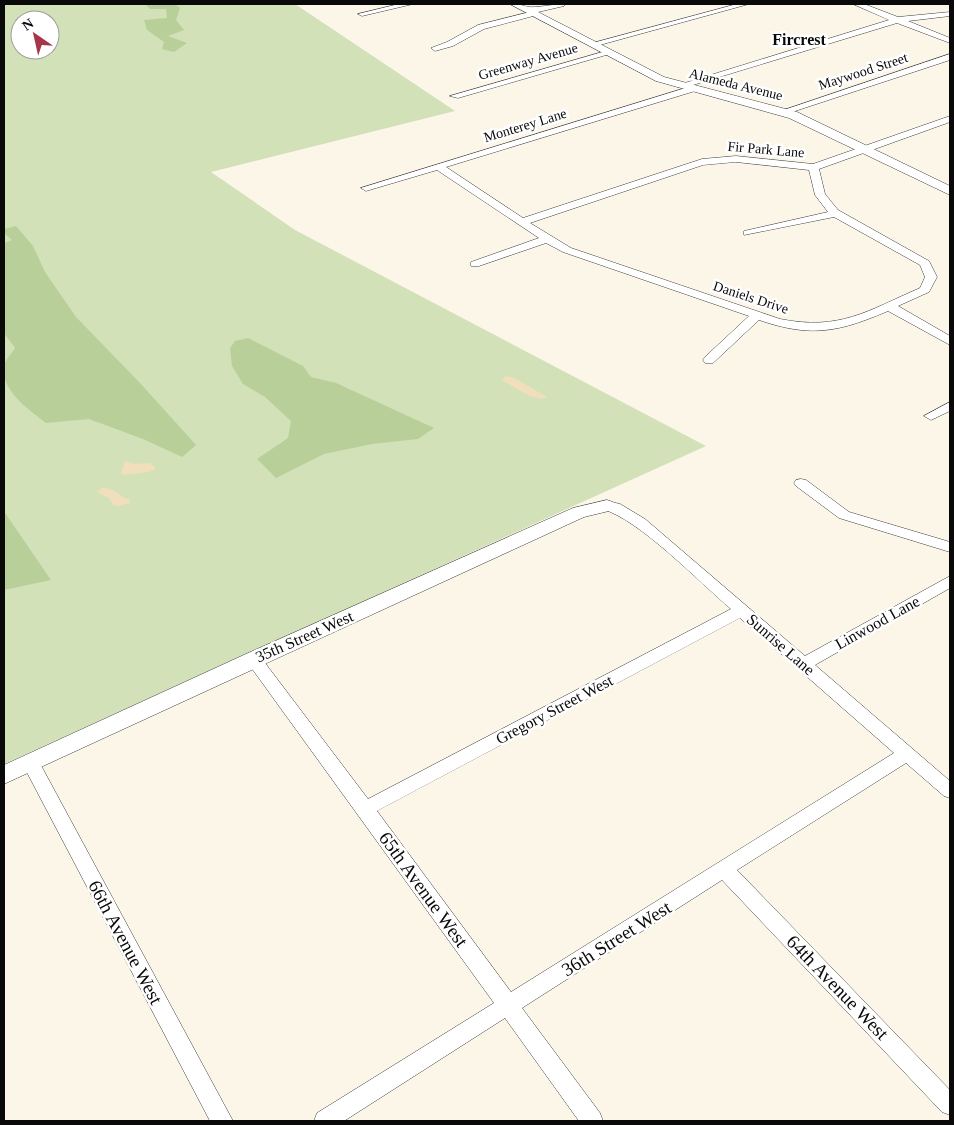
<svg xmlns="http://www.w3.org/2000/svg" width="954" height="1125" viewBox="0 0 954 1125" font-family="'Times New Roman',serif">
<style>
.green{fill:#d2e1b8;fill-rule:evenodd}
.forest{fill:#b8cf99}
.sand{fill:#f1dfbb}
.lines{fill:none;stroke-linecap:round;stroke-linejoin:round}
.minor-casing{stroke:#3c3c3c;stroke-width:1}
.tertiary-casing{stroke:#3c3c3c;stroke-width:1}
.minor{fill:#fff;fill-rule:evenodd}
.tertiary{fill:#fff;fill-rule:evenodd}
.labels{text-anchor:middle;stroke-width:5;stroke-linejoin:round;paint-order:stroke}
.far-street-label{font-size:14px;fill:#090909;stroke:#fff}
.far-quarter-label{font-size:16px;font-weight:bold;fill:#090909;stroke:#fff}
.street-label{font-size:16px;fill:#090909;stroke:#fff}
.near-street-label{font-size:19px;fill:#090909;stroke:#fff}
</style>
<rect width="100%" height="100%" fill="#fcf6e9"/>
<path class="green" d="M4 4H295L455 111 211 172 295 230 706 446 4 764ZM20 20H50V50H20Z"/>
<g class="forest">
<polygon points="145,4 175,4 180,8 176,20 184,30 168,36 187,43 174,52 162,49 164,42 147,30 144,20 167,18 166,9 150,9"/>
<path d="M16 226 33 246 45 272 76 317 140 383 196 445 182 457 143 439 89 419 46 423C30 410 0 391 4 365 6 359 12 353 15 348L4 333V243L12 240 4 233V229Z"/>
<polygon points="248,338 303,366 311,377 336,383 434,428 418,439 372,444 324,454 276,478 257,459 288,438 291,421 265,397 243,384 232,366 230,348 235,341"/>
<polygon points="4,512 5,513 51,580 4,590"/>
</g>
<g class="sand">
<path d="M506 376 516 379 547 397C537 404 513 386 502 380Z"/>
<polygon points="125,461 134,464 150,463 156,468 149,472 124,475 121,473"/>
<path d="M102 488C117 488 118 497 129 499L130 503 118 506 113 505 109 498 97 492Z"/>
</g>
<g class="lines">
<defs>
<g id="minor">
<polygon points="399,4 413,4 362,16 358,14"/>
<polygon points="737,4 749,4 596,46 589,44"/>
<polygon points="853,4 864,4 898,17 950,12 950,16 908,21 950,38 950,43 897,23 683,88 675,86 889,20"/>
<polygon points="534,11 538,13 537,15 484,29 453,46 435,51 431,48 447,42 478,25"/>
<polygon points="606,51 613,53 458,98 450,96"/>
<polygon points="950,54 950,60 786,114 778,112"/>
<path d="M692 86 695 87V91L446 167 523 218 702 159 736 156 813 164 950 116V122L819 169 825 194 838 210 929 261 937 277 929 292 898 306 950 336V345L888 311C839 332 811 338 759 320L713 363H705L703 360 705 357 749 316 563 252 546 243 479 266H471V262L539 238 437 170 366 191 361 188ZM736 162 809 170 815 195 828 212 744 231V235L834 217 920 265 925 277 920 288C867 311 840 331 780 319L571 248 530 223 703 165Z"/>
<polygon points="950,402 950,411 931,420 924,416"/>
<polygon points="801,479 806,480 849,512 950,542 950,552 839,518 796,486 794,483 796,480"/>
<path d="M607 501 620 504 645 519 805 656 950 576V588L815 665 950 781V798L944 796 906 763 737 870 950 1090V1115L942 1112 722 880 522 1008 600 1113 603 1121H579L505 1018 344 1121H314L317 1113 494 1003 245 659 247 655H259L368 799 731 609C699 582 639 519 602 509L600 506ZM740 618 894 753 511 992 377 811Z"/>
<polygon points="31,756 37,758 233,1121 210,1121 22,763 25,758"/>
</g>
<g id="tertiary">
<path d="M510 4C518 3 522 6 529 7 534 8 557 4 565 4L564 6 538 12 664 77 797 112 950 186V195L789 118 656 81Z"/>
<polygon points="607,500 613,502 616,506 613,510 584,517 4,784 4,765 246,654 573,508"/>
</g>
</defs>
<use href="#minor" class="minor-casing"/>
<use href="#tertiary" class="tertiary-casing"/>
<use href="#minor" class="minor"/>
<use href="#tertiary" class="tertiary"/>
</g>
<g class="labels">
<g class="far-street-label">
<text transform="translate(528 61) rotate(-16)" y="5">Greenway Avenue</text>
<text transform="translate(863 71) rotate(-18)" y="5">Maywood Street</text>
<text transform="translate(736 84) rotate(14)" y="5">Alameda Avenue</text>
<text transform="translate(525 125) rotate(-17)" y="5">Monterey Lane</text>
<text transform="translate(766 149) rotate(5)" y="5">Fir Park Lane</text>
<text transform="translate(751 297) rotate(18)" y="5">Daniels Drive</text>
</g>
<g class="far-quarter-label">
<text x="799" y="45">Fircrest</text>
</g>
<g class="street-label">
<text transform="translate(877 622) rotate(-29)" y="6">Linwood Lane</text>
<text transform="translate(304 636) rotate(-24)" y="6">35th Street West</text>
<text transform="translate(781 644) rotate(41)" y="6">Sunrise Lane</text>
<text transform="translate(554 709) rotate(-28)" y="6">Gregory Street West</text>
</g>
<g class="near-street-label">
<text transform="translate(424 889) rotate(54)" y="7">65th Avenue West</text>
<text transform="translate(616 938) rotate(-32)" y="7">36th Street West</text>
<text transform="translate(126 942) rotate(62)" y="7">66th Avenue West</text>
<text transform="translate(838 987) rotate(46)" y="7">64th Avenue West</text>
</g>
</g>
<rect width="954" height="1125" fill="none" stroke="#090909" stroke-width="10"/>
<g transform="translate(35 35) rotate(326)"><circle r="24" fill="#ffffff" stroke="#9d9d9d"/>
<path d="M0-4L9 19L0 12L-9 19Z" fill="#a53547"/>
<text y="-8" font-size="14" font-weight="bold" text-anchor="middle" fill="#090909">N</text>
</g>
</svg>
